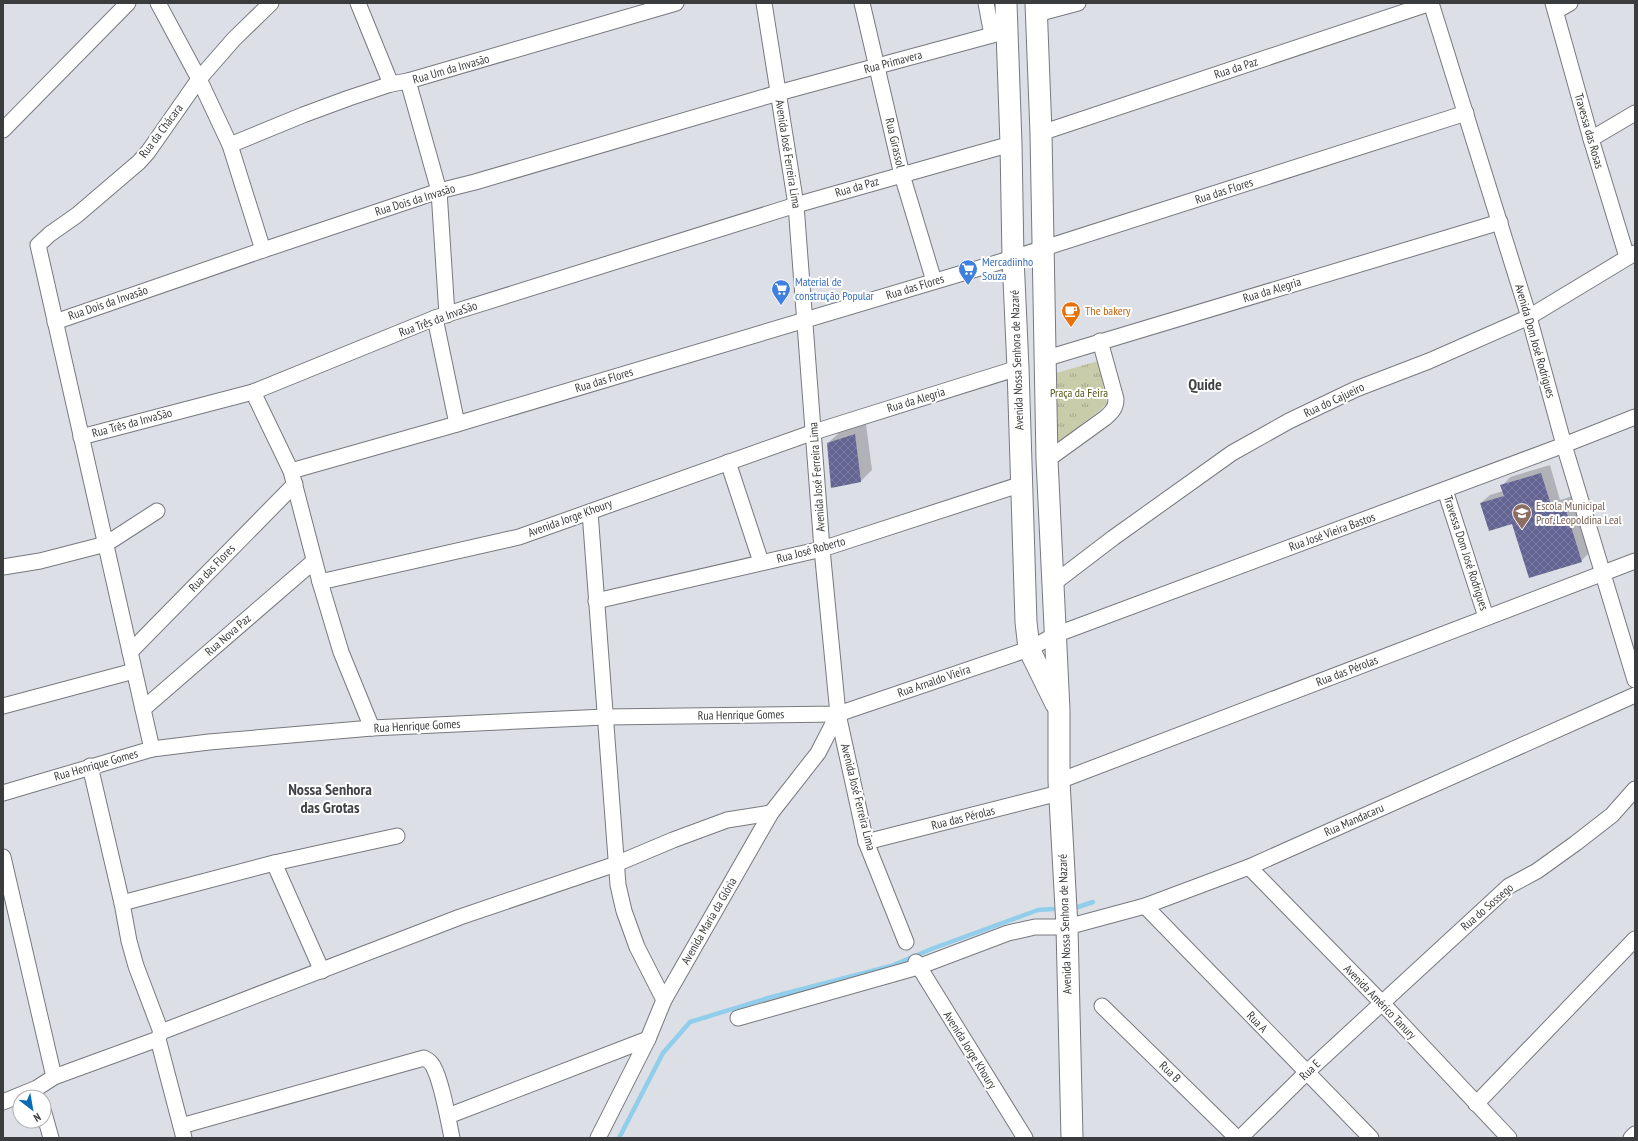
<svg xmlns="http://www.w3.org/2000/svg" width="1638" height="1141" viewBox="0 0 1638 1141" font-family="'PT Sans Narrow',sans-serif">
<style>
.park{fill:url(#park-tufts)}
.shadow{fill:#0003}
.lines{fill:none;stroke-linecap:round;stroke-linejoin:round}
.stream{stroke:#90ceeb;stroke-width:4.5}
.building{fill:url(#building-cross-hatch)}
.street-casing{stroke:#77797f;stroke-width:17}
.secondary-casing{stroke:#77797f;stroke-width:23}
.street{stroke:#fff;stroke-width:15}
.secondary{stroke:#fff;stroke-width:21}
.labels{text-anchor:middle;stroke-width:4;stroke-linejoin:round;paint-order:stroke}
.street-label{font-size:12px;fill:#3b3c3e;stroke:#fff}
.shop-label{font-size:12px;fill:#366cbe;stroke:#fff;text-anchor:start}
.food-label{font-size:12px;fill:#c56008;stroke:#fff;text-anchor:start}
.park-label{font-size:12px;fill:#565818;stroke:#fff}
.education-label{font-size:12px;fill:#785e54;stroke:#fff;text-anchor:start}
.district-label{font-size:16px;font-weight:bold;fill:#414347;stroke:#fff}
</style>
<defs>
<pattern id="park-tufts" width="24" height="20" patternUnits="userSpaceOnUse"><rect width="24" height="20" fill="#c9cca9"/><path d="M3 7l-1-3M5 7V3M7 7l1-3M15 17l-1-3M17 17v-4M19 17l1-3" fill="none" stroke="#a4a78b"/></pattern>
<pattern id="building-cross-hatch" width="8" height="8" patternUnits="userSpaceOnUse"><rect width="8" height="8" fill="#636494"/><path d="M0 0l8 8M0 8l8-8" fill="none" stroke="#7b7ca0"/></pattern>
</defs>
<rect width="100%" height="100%" fill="#dcdfe5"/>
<polygon class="park" points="1098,361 1107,404 1057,444 1053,374"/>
<g class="shadow">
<polygon points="866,424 872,470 861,481 828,443 840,432"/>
<polygon points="1550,465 1560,500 1573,496 1590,552 1581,561 1481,503 1490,495 1503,491 1502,486 1510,477"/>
</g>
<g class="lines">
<g class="stream">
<polyline points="1078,907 1093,902"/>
<polyline points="619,1138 663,1053 690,1022 768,998 891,966 934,948 1038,910 1053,909"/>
</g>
</g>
<g class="building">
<polygon points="855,434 861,482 831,488 827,443"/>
<polygon points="1541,473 1552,508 1564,504 1582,562 1529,578 1512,524 1489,531 1480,503 1504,496 1500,485"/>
</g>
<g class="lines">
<defs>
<g id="street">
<polyline points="158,3 199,79 230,145 263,250"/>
<polyline points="358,3 391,84"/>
<polyline points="764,3 796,205 822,549 838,714 866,842 906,942"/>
<polyline points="862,3 902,175 934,281"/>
<polyline points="986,3 992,35"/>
<polyline points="1431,3 1529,317 1564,445 1635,680"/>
<polyline points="1553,3 1591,139 1627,257"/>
<polyline points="1556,11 1570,3"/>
<polyline points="1037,14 1078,3"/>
<polyline points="408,81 439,191 447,315"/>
<polyline points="3,130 128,3"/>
<polyline points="1041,133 1431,3"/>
<polyline points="1591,139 1635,113"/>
<polyline points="230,145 303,115 349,98 391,84 408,81 676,3"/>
<polyline points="435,318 457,424"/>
<polyline points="55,322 263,250 439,191 475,182 778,93 1007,31"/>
<polyline points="1044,359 1500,222"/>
<polyline points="253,392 291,471 320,582 341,652 372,728"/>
<polyline points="81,437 253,392 435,318 796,205 1011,144"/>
<path d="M1047 460 1105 418C1112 412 1116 408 1116 399L1100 341"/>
<polyline points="728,462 761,562"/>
<polyline points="291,471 457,424 1013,258 1466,113"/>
<polyline points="1445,490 1486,617"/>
<polyline points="590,512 618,885 624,911 637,947 664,1000"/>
<polyline points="3,567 40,561 106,544 157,511"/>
<polyline points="320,582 519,537 814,432 1018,368"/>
<polyline points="1054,583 1113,538 1232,453 1289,421 1356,389 1429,361 1529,317 1635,253"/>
<polyline points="596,601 822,549 1022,484"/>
<polyline points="130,652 295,484"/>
<polyline points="3,706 134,671"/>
<polyline points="143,709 314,561"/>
<polyline points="152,749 38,245 50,234 77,215 139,162 148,152 199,79 234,39 271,3"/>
<polyline points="90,766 122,903 129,941 136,966 161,1032"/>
<polyline points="1059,781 1635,561"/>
<polyline points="3,793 152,749 209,742 372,728 605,717 838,714 1029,649 1055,635 1564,445 1635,417"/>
<polyline points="866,842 1059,793"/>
<polyline points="3,857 54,1077"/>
<polyline points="274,863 322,971"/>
<polyline points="1249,867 1382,1003 1509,1138"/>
<polyline points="122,903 274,863 397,836"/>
<polyline points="1145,906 1371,1138"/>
<polyline points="916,962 1025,1138"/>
<polyline points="1102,1006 1237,1138"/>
<polyline points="738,1018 918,967 1008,933 1035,927 1067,927 1145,906 1249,867 1635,695"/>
<polyline points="158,1039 184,1138"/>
<polyline points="3,1102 37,1088 54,1077 158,1039 161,1032 460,917 616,864 673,840 727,820 771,813"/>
<polyline points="1476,1104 1635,939"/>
<polyline points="44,1113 51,1138"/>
<polyline points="448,1116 648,1039"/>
<path d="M181 1126 424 1058C428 1060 431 1062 433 1066 442 1082 448 1119 452 1138"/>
<polyline points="598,1138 648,1039 664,1000 771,813 818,753 838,714"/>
<polyline points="1240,1138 1306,1073 1509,886 1537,871 1576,843 1612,815 1635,789"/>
<polyline points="1631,1138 1635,1134"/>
</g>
<g id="secondary">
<polyline points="1006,3 1011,144 1013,258 1018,368 1026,622 1029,649 1056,704"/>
<polyline points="1036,3 1041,133 1047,460 1059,710 1059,781 1067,927 1072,1138"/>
</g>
</defs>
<use href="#street" class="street-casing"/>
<use href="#secondary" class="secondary-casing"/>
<use href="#street" class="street"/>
<use href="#secondary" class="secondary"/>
</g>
<defs>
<symbol id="supermarket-pin" viewBox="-11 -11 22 30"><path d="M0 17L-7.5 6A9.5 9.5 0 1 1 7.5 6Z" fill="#3f7fe0" stroke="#fff"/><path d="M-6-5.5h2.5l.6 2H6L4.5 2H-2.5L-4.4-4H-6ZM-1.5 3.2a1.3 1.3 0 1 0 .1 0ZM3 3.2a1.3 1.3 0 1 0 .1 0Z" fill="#fff"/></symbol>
<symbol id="cafe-pin" viewBox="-11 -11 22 30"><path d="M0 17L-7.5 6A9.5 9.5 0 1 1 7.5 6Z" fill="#e8710a" stroke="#fff"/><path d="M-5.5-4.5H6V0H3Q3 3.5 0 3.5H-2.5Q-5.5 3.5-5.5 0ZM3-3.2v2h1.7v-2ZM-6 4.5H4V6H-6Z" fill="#fff"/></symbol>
<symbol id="school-pin" viewBox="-11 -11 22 30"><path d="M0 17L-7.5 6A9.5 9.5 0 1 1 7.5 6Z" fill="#8d6e63" stroke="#fff"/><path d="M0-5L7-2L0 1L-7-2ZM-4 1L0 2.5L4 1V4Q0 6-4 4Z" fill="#fff"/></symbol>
</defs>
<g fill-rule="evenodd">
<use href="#supermarket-pin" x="957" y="258" width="22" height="30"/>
<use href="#supermarket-pin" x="770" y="278" width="22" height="30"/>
<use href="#cafe-pin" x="1060" y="300" width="22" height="30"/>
<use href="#school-pin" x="1511" y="502" width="22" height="30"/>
</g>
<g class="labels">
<g class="street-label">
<text transform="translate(893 62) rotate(-15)" y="4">Rua Primavera</text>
<text transform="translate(1236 68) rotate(-18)" y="4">Rua da Paz</text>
<text transform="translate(451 69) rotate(-16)" y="4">Rua Um da Invasão</text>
<text transform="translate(161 131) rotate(-53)" y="4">Rua da Chácara</text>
<text transform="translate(1589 131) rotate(74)" y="4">Travessa das Rosas</text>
<text transform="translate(895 143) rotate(77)" y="4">Rua Girassol</text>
<text transform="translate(788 154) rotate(81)" y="4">Avenida José Ferreira Lima</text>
<text transform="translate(857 187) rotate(-16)" y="4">Rua da Paz</text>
<text transform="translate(1224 191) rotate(-18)" y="4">Rua das Flores</text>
<text transform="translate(415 200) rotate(-17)" y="4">Rua Dois da Invasão</text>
<text transform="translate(915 287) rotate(-17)" y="4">Rua das Flores</text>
<text transform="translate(1272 290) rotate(-17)" y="4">Rua da Alegria</text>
<text transform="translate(108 303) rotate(-19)" y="4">Rua Dois da Invasão</text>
<text transform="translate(438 319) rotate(-20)" y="4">Rua Três da InvaSão</text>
<text transform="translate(1535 341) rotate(74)" y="4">Avenida Dom José Rodrigues</text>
<text transform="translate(1017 360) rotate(-92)" y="4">Avenida Nossa Senhora de Nazaré</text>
<text transform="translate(604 380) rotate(-17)" y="4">Rua das Flores</text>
<text transform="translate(916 400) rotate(-17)" y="4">Rua da Alegria</text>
<text transform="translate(1334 400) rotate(-25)" y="4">Rua do Cajueiro</text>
<text transform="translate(132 423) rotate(-15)" y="4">Rua Três da InvaSão</text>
<text transform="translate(817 477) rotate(-94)" y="4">Avenida José Ferreira Lima</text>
<text transform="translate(570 518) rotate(-20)" y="4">Avenida Jorge Khoury</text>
<text transform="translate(1332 532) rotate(-20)" y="4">Rua José Vieira Bastos</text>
<text transform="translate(811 550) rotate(-15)" y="4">Rua José Roberto</text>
<text transform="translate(1466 553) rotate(72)" y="4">Travessa Dom José Rodrigues</text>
<text transform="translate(212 568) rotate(-46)" y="4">Rua das Flores</text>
<text transform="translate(228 635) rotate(-41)" y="4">Rua Nova Paz</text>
<text transform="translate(1347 671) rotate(-21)" y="4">Rua das Pérolas</text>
<text transform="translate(934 681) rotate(-19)" y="4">Rua Arnaldo Vieira</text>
<text transform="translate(741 715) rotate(-1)" y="4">Rua Henrique Gomes</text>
<text transform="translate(417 726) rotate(-3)" y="4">Rua Henrique Gomes</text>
<text transform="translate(96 765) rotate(-16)" y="4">Rua Henrique Gomes</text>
<text transform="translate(858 797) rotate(76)" y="4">Avenida José Ferreira Lima</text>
<text transform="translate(963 818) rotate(-14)" y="4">Rua das Pérolas</text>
<text transform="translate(1354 820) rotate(-24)" y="4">Rua Mandacaru</text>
<text transform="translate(1487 907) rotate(-41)" y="4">Rua do Sossego</text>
<text transform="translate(709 921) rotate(-60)" y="4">Avenida Maria da Glória</text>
<text transform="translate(1065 924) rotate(-92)" y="4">Avenida Nossa Senhora de Nazaré</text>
<text transform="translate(1380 1002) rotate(46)" y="4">Avenida Américo Tanury</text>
<text transform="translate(1257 1022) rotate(46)" y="4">Rua A</text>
<text transform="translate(970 1050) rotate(58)" y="4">Avenida Jorge Khoury</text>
<text transform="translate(1310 1070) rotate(-44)" y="4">Rua E</text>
<text transform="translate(1170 1072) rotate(44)" y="4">Rua B</text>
</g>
<g class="shop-label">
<text x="982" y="266">Mercadiinho<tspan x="982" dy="14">Souza</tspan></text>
<text x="795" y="286">Material de<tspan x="795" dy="14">construção Popular</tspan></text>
</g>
<g class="food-label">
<text x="1085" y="315">The bakery</text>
</g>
<g class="park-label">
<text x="1079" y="397">Praça da Feira</text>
</g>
<g class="education-label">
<text x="1536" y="510">Escola Municipal<tspan x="1536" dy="14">Prof. Leopoldina Leal</tspan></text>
</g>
<g class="district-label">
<text x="1205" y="390">Quide</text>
<text x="330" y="795">Nossa Senhora<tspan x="330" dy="18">das Grotas</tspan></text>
</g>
</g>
<rect width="1638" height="1141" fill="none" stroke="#3b3c3e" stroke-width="8"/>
<g transform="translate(32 1109) rotate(149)"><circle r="19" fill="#ffffff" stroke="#b1b1b2"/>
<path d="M0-3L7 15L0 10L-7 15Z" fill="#086bb8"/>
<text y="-6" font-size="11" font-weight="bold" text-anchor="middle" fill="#3b3c3e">N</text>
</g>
</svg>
